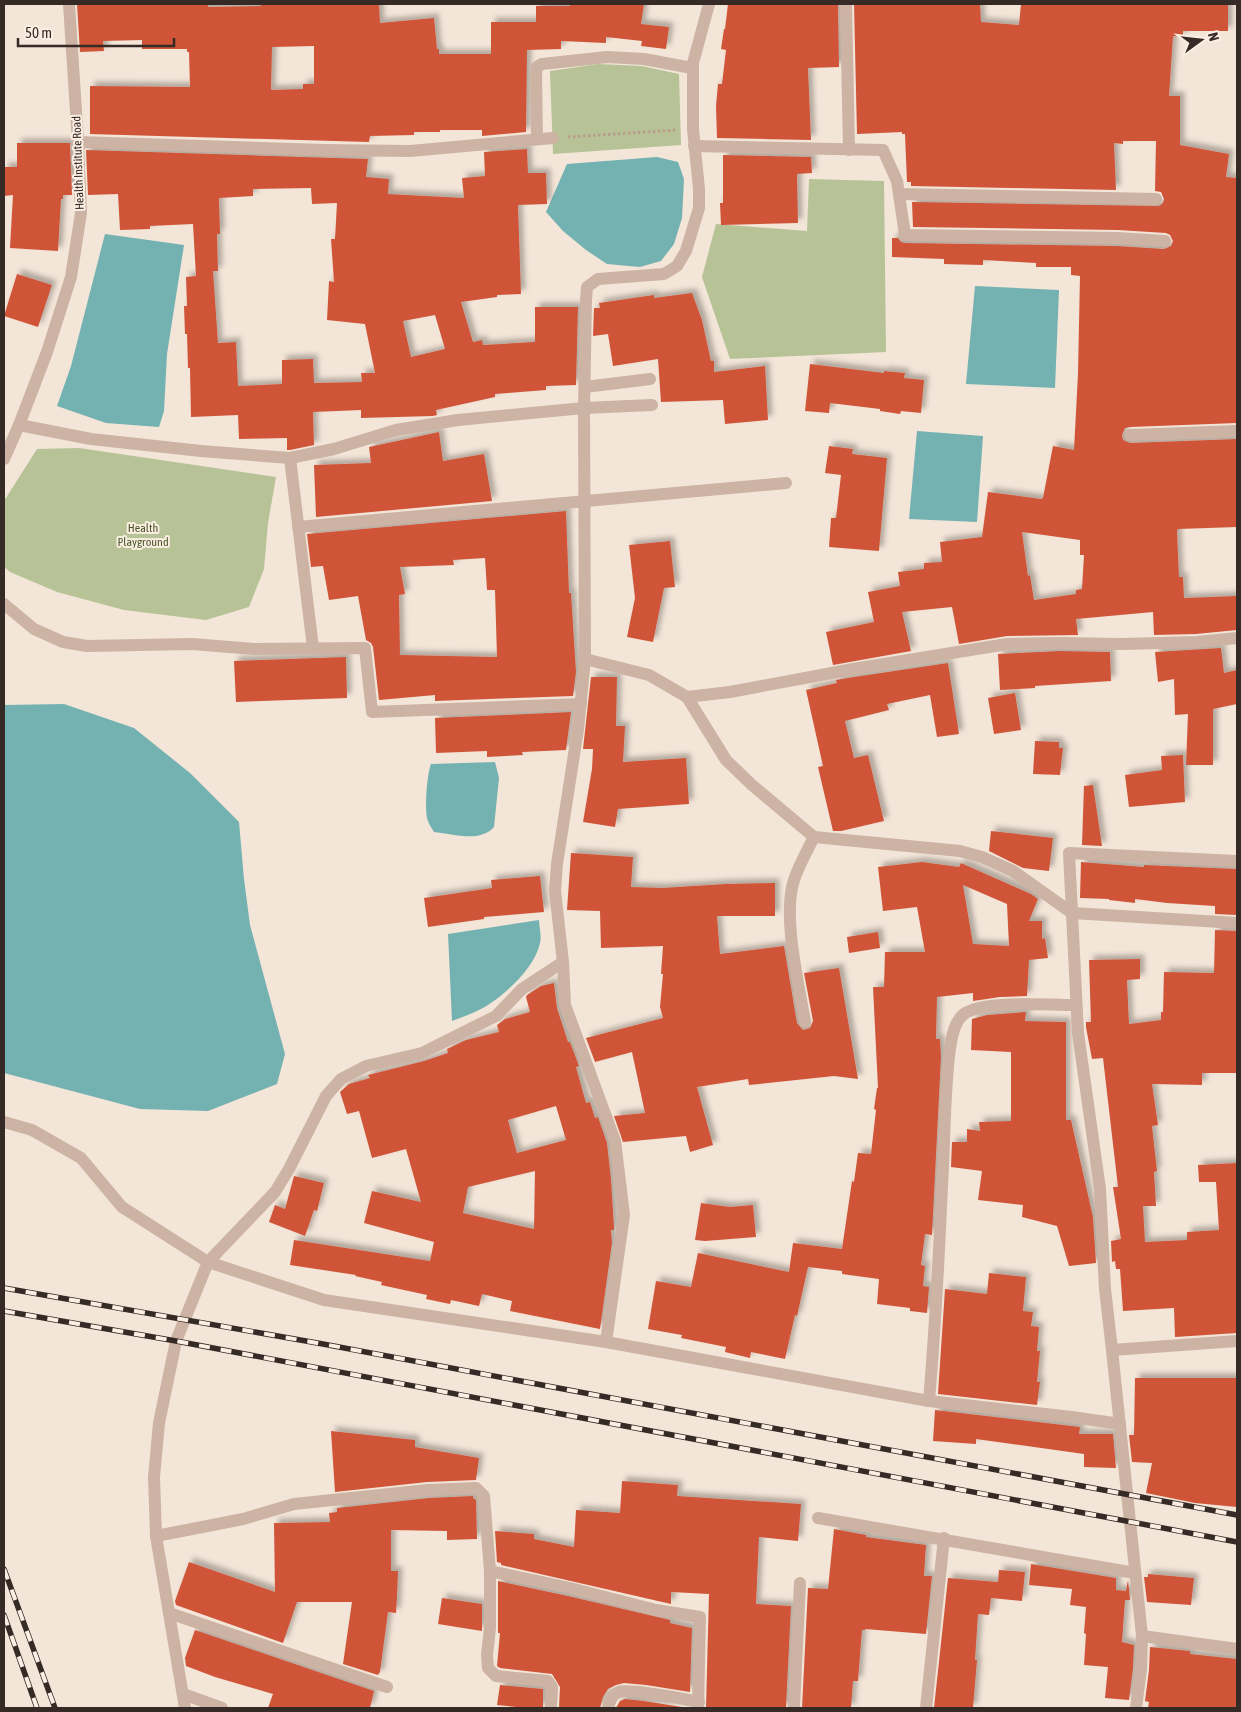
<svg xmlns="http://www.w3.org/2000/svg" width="1241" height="1712" viewBox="0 0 1241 1712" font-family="'Asap Condensed',sans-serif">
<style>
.green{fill:#b7c397}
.water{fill:#74b2b1}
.building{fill:#d05539;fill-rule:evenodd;filter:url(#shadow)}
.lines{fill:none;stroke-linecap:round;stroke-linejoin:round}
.path{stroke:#b89d8d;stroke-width:3;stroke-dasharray:2.5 2.5;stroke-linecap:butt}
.minor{stroke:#ccb3a3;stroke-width:12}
.rail-casing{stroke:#362a26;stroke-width:5.5}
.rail{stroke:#fbefe4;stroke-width:4;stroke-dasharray:11;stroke-linecap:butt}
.labels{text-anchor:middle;stroke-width:4;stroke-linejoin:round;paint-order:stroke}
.street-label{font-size:12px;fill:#362a26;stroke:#fbefe4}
.park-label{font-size:12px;fill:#485627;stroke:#fbefe4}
</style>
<defs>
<filter id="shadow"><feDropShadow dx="4.5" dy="-4.5" stdDeviation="2.5" flood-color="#0004"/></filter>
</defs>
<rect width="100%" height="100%" fill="#f3e5d8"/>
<g class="green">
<polygon points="598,64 642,66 679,74 681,145 553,154 550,71"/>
<polygon points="809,179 884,181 886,352 730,359 702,277 716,224 807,231"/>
<polygon points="79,448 276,477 268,523 264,569 249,607 206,620 124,610 57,592 10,572 4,567 4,501 37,449"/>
</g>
<g class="water">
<polygon points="657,157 678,162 684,179 682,218 674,244 661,261 640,267 607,264 586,250 563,231 546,212 567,164"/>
<polygon points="105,234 184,245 167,354 164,411 159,427 106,423 57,406 71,366"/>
<polygon points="975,286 1059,290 1055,388 966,384"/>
<polygon points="917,431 983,436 977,522 909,519"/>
<polygon points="64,704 134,728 190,773 239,822 244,879 250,925 285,1054 277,1084 208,1111 140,1109 4,1073 4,705"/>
<path d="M495 762 499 778 494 827C480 843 453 834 434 832 432 828 429 825 428 821 424 811 427 774 431 764Z"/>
<path d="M539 920C539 927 542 936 540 943 535 968 503 997 481 1009 472 1014 462 1017 452 1021L448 934Z"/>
</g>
<g class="building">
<path d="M77 4H208V7L261 6V4H379L380 23 434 18 437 49H439V54H491V22H536V6H570V4H644L641 24 669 27 666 49 641 46 642 41 606 37V43L561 41V49L527 50 526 132 482 136V130H440V132H414V135L370 136 369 142 90 134V86L190 87 189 52H187V49H142V40L103 41 104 51 80 52ZM314 46V84H303V89L271 90 272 47Z"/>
<polygon points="728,4 838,4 839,67 808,68 811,140 717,138 716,106 718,84 722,84 726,50 721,49 724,29 725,29"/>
<path d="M854 4H980L981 22 1019 25 1021 4H1228V31H1183V37L1173 36 1169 96H1180V145L1229 154 1226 177 1237 178V423L1130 427 1125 428 1122 435 1123 440 1130 443 1237 439V527L1178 529 1177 531 1179 577H1183L1184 598 1237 596V630L1196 634 1154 635 1153 612 1076 619 1078 635 1007 636 959 644 952 607 902 612 911 651 833 665 826 632 874 622 868 592 900 586 898 572 924 569V563L942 562 940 542 982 537 988 492 1041 499 1043 498 1053 446 1074 450 1078 374 1080 276 1071 275V267H1036V263L983 260V265L944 264V259L892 257V238H898L901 242 905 243 1117 246 1164 249 1171 246 1173 241 1170 235 1166 233 1118 230 913 227 912 202 1159 206 1163 203 1164 199 1161 192 1155 191 1156 141H1123V144L1114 143 1116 190 911 186V182H907L905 134H902V132L857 134ZM1022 532 1080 540V555H1084L1082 589 1076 590V594L1034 600 1030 575 1028 576Z"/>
<polygon points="17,143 70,143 72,195 63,195 63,199 61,199 58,251 10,248 13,195 4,196 4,167 17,167"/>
<path d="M527 149 528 173H546L547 204 518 205 521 294 497 295V297L461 302 473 342 482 340 483 345 535 342V307H578L576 385 546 386V390L495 394V397L436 410 437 415 433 416 361 418V410L313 412 314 445 290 450H287V438L239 439 238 415 191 417 190 368H188L187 334H185L184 306H187L186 277 196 276 193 224 150 226V229L120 230 118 194 88 195 86 150 368 159 366 177 389 179 388 194 464 198 462 178 485 176 484 152ZM311 188 312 204 337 203 335 239H331L334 282 329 281 327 320 365 324 375 373H361L362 382 314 383 313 359 282 360V384L238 386 236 342 218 343 213 271H218L217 234H220L219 198 253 196V189ZM435 315 445 349 411 357 403 321Z"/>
<polygon points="723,155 811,157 812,173 797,174 798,223 721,225 720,203 723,203"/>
<polygon points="17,274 52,285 38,327 4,316"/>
<polygon points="692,293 702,320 711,361 714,361 714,372 765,366 768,420 725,424 723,400 661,402 658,359 613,366 608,334 593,336 594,308 600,308 599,303 654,295 654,298"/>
<polygon points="810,364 884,373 884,371 905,373 904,378 924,380 921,413 901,411 900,414 880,411 880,409 830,403 829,413 805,411"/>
<polygon points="439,432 443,461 484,454 492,501 316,517 314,465 371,463 369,447"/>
<polygon points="829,446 853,449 852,454 887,458 879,551 829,547 831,518 836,518 841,475 825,473"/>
<path d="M566 511 569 593H571L576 672 573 696 435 701V695L379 700 373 647 371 643 366 640 358 596 329 600 323 566 311 567 307 534ZM485 558 487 590H495L497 657 400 655 399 595 405 594 400 567 454 565 453 560Z"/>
<polygon points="670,541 675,587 664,588 653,642 627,637 635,598 629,545"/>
<polygon points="1221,648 1224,673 1237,670 1237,704 1213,709 1213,765 1186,765 1188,714 1175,715 1174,679 1158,682 1155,652"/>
<polygon points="1060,651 1110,652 1111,681 1035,686 1035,688 1000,690 998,654"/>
<polygon points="346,657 347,698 236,702 234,661"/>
<polygon points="948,663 959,734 937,737 930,695 887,704 889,710 845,721 854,758 868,755 884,821 841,831 833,831 818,767 823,766 806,690 837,683 836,680 854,677"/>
<polygon points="591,677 617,677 616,726 625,726 623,762 686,758 689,804 618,809 615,827 583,822 592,769 593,749 583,749"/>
<polygon points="1015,693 1021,730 994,734 988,698"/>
<polygon points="571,712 566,750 522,752 523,755 487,757 487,751 436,753 435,718"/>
<polygon points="1035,741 1059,742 1059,748 1063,748 1060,775 1033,774"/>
<polygon points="1183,755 1185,802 1129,807 1125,775 1162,770 1161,756"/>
<polygon points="1093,785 1102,846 1082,845 1084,786"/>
<polygon points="991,831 1053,838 1049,871 1023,868 989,851"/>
<polygon points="571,853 633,857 631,887 662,888 726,884 775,883 775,916 717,916 720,954 784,946 797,1023 803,1030 810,1028 813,1021 804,973 839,968 858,1079 834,1076 749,1085 748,1079 697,1087 713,1145 690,1152 686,1136 623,1142 614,1116 645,1113 632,1052 595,1062 586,1038 663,1018 660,1007 663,974 661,974 663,946 601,948 600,911 567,910"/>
<path d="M922 862 959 867 961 863 1031 894 1038 899 1029 921H1042V939L1045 938 1048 958 1029 960 1027 996 1000 997 973 1001V993L937 997 936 1039H940L941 1057 932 1235 925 1234 921 1265 925 1266 923 1286 929 1287 927 1313 910 1311V1308L877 1304 879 1279 842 1274V1271L808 1267 797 1316 795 1315 785 1359 751 1352 750 1358 725 1352 726 1347 681 1338 682 1335 648 1329 656 1281 691 1287 698 1253 789 1272 793 1243 842 1249 852 1181 854 1182 858 1153 871 1154 876 1110 874 1109 877 1088H878L873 987H884L885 952H925L917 907 883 911 878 867ZM963 885 1007 904 1009 946 973 944Z"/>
<polygon points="1081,862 1144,867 1144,865 1237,869 1237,915 1215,914 1215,906 1167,903 1135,899 1135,903 1109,900 1109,899 1080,898"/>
<polygon points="540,876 544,912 484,917 484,919 428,927 424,898 492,888 491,880"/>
<polygon points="1215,930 1237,931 1237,1073 1202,1073 1202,1085 1152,1084 1158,1125 1152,1126 1157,1171 1154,1172 1156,1206 1143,1206 1145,1242 1187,1240 1187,1232 1219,1230 1216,1182 1199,1182 1198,1165 1237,1163 1237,1333 1175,1337 1174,1308 1123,1311 1120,1269 1116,1269 1115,1261 1112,1262 1111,1241 1121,1239 1113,1187 1118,1187 1103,1058 1092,1059 1086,1027 1086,1022 1091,1022 1089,960 1140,959 1140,979 1127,980 1129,1024 1161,1020 1161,1012 1163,1012 1164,972 1214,973"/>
<polygon points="878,932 880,948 849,953 847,937"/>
<path d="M554 983 557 1008 568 1042H570L579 1066 576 1067 586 1103 590 1102 595 1118 598 1117 607 1143 611 1179 614 1227V1230H611L612 1243 600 1329 510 1311 512 1301 482 1294 479 1306 451 1300 450 1304 426 1299 427 1295 381 1285 382 1282 355 1276 356 1275 290 1265 294 1240 430 1261 434 1242 364 1223 372 1191 421 1202 406 1149 372 1158 359 1111 347 1114 340 1092 349 1084 370 1078 368 1075 424 1061 448 1053 447 1049 466 1040 499 1032 497 1025 505 1019 530 1012 526 997 527 995 541 986ZM556 1106 566 1140 517 1153 508 1120ZM535 1171 534 1229 463 1213 468 1187Z"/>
<polygon points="1026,1012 1025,1021 1066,1022 1066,1120 1071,1120 1093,1217 1096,1263 1069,1266 1057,1226 1022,1217 1023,1205 978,1200 982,1171 951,1167 952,1142 967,1142 967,1129 980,1131 979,1122 1011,1121 1011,1052 971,1050 972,1019 987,1015"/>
<polygon points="294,1176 324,1183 317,1211 314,1210 305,1236 269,1222 275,1205 285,1209"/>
<polygon points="701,1203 730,1207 753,1205 756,1237 705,1241 695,1240"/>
<polygon points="989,1273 1026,1277 1023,1311 1033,1312 1031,1326 1039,1327 1037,1351 1040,1351 1037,1382 1040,1382 1037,1405 938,1394 945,1289 987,1294"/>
<polygon points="1135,1378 1237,1378 1237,1507 1195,1503 1146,1493 1152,1463 1132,1462 1129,1435 1134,1435"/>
<polygon points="935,1410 1080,1427 1079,1434 1113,1434 1116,1468 1084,1467 1084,1454 976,1439 976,1444 933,1441"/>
<polygon points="331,1431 415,1440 415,1447 479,1458 476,1480 427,1482 335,1492"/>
<polygon points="622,1481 678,1485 677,1496 801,1504 798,1541 759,1537 756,1604 791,1606 786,1708 706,1708 709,1594 671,1592 671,1604 501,1565 501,1563 497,1562 495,1531 534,1534 534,1539 574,1547 576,1510 620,1513"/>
<polygon points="473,1496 473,1498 476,1500 477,1539 447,1540 447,1531 391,1530 391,1571 398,1571 397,1597 396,1613 388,1612 380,1672 378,1675 343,1664 352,1602 297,1602 283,1643 176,1605 175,1601 189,1562 275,1592 274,1523 330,1522 329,1513 337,1512 337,1508 429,1498"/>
<polygon points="834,1529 866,1535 866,1537 926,1545 924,1576 932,1576 926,1634 865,1629 865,1630 862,1630 858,1681 853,1681 851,1708 802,1708 808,1588 828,1589"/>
<polygon points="1031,1564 1116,1578 1116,1590 1126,1591 1128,1580 1130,1600 1125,1600 1122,1642 1134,1645 1133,1668 1129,1700 1105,1698 1108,1667 1084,1665 1086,1634 1084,1633 1086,1607 1070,1605 1072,1589 1029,1585"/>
<polygon points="999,1570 1025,1572 1022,1601 991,1598 989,1615 978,1614 975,1660 977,1660 973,1708 934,1708 948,1578 998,1582"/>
<polygon points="1148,1574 1194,1578 1191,1605 1147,1602 1144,1577 1148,1577"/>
<polygon points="498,1581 568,1596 670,1620 670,1623 692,1628 690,1692 646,1685 624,1683 616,1685 608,1689 603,1697 600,1708 559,1708 560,1687 552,1674 500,1668 497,1666 500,1633 498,1633"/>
<polygon points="442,1598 482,1604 482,1631 438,1624"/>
<polygon points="195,1630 374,1691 370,1708 268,1708 273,1694 215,1677 186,1666 185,1658"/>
<polygon points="1150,1647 1190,1651 1190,1654 1237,1659 1237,1708 1148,1708 1149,1702 1145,1701 1149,1670"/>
<polygon points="500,1685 543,1689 543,1708 526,1708 497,1705"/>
<polygon points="625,1699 644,1701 688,1708 616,1708 620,1701"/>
</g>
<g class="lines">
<polyline class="path" points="568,137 677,130"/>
<g class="minor">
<polyline points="846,4 849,150"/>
<polyline points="537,139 536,74 537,67 542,64 607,57 644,59 692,68"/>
<polyline points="78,142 323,150 410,151 553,138"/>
<polyline points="694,146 883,150 897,181 905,235 1117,238 1165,241"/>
<polyline points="899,194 1156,199"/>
<polyline points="585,387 650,379"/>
<polyline points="19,425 91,439 201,451 290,458 334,449 396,430 458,420 584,408 652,405"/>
<polyline points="1130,435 1237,431"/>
<polyline points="290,458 313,648"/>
<polyline points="4,459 19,425 47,352 71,277 81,213 78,142 69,4"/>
<polyline points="298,527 786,483"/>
<polyline points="4,604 34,629 63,642 87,646 192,644 254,649 365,648 372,712 581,704"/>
<polyline points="585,659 649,675 687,697 726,760 752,785 814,837 960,851 982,857 1013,871 1072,913 1078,1033 1100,1189 1105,1289 1112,1350 1237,1341"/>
<polyline points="687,697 730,692 853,669 1007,644 1060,643 1122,644 1197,642 1237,638"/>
<polyline points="1237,861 1069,853 1072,913 1237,923"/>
<polyline points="563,962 565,1005 615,1141 624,1215 606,1342"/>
<path d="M805 1022C799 985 782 916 794 880 799 865 807 851 814 837"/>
<polyline points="4,1122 32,1130 81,1158 122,1207 208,1262 324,1300 606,1342 929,1401 1072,1417 1120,1424"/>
<polyline points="1112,1350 1142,1636 1141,1669 1136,1708"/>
<path d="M929 1401C935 1329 939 1257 942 1185 945 1139 944 1094 950 1048 952 1037 954 1022 964 1014 982 1000 1052 1005 1076 1005"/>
<polyline points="818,1518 1135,1573"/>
<polyline points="156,1536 243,1519 294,1504 428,1490 476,1488 484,1496 490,1571 570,1588 656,1610 700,1617 698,1708"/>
<polyline points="490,1571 490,1628 487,1655 488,1668 496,1676 548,1681 552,1687 551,1708"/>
<polyline points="169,1613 387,1687"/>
<polyline points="1142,1636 1237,1649"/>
<polyline points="183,1694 222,1708"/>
<polyline points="185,1708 156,1536 154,1477 159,1423 176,1341 208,1262 275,1192 289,1169 326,1096 341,1079 366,1066 422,1053 496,1016 522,989 563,962 555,891 557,864 578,729 585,659 584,408 586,300 587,287 598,279 664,274 677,266 686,251 699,208 699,189 693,129 693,63 709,4"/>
<path d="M608 1708C610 1701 611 1695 619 1692 630 1688 683 1699 699 1702"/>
<polyline points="794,1708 800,1583"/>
<polyline points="926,1708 944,1538"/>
</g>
<defs>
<g id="rail">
<polyline points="4,1288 323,1344 1237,1515"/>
<polyline points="4,1311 176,1341 1237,1542"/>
<polyline points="4,1569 55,1708"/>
<polyline points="4,1615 37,1708"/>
</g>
</defs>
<use href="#rail" class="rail-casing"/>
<use href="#rail" class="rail"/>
</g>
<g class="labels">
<g class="street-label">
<text transform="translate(78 163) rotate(-92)" y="4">Health Institute Road</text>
</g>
<g class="park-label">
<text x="143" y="532">Health<tspan x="143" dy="14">Playground</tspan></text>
</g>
</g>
<rect width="1241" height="1712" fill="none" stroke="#362a26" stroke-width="10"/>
<g transform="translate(1201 40) rotate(75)" stroke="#fbefe4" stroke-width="4" paint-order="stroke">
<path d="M0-4L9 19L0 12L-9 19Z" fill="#362a26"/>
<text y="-8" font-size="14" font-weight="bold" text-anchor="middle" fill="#362a26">N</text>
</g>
<path d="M18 38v8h156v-8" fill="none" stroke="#362a26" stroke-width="2.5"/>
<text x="25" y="38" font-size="15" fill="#362a26" stroke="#fbefe4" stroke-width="4" paint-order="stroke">50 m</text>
</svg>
